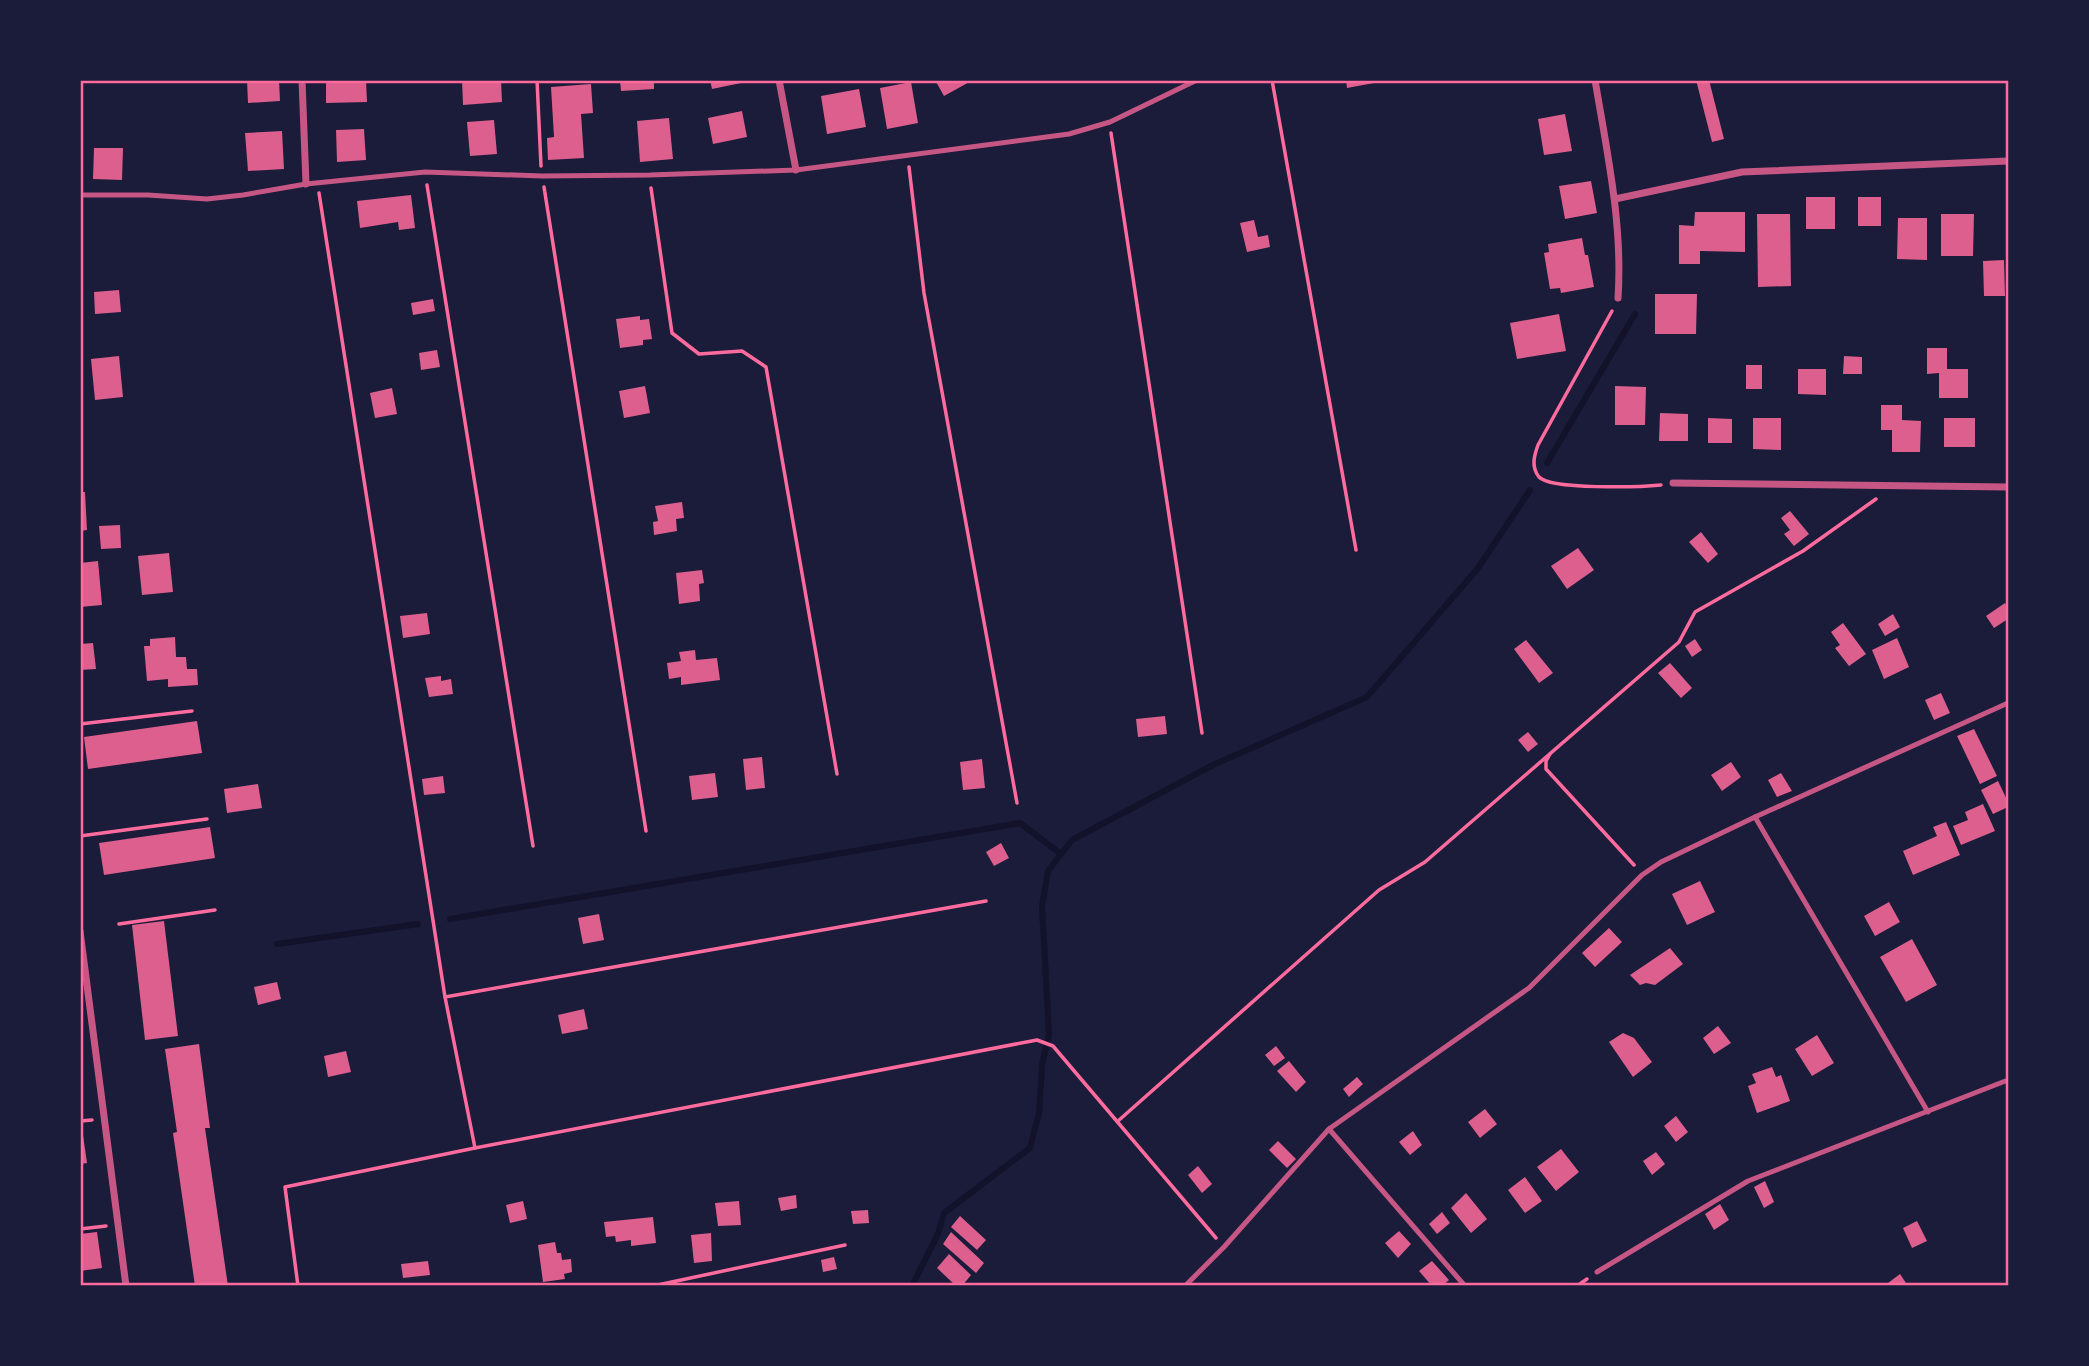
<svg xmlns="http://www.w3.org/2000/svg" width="2089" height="1366" viewBox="0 0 2089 1366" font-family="Karla,sans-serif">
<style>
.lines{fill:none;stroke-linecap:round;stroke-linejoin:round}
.stream{stroke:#12122b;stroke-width:6}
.building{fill:#dd5f8e}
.path{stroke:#ff6b9d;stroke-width:3.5}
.service{stroke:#c65784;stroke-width:5}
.minor{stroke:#c65784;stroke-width:7}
.neatline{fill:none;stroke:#ff6b9d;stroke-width:2.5}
</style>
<rect width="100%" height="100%" fill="#1b1b3a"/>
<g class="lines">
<g class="stream">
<polyline points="1547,463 1635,314"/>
<polyline points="1061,854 1072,840 1213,765 1367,697 1478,568 1530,490"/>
<polyline points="450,919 1020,823 1061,854 1048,871 1042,906 1049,1034 1042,1065 1039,1113 1030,1148 944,1213 938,1234 912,1286"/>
<polyline points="277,944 418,924"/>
</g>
</g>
<g class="building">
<polygon points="247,80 279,80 280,101 248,103"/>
<polygon points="326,80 366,80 367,102 326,103"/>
<polygon points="462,80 501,80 502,102 463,105"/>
<polygon points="620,80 654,80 654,89 621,91"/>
<polygon points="710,80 746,80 746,82 712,89"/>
<polygon points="935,80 973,80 944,96"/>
<polygon points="1346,80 1373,80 1374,83 1347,88"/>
<polygon points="1696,80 1709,80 1724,139 1712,142"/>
<polygon points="911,82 918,123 887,129 880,88"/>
<polygon points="591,84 593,113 581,114 584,158 548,160 547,138 554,137 551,87"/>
<polygon points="859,89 866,127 827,134 821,96"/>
<polygon points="742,111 747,137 713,144 708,118"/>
<polygon points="1565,114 1572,151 1544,155 1538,119"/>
<polygon points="669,118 673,159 640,162 637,121"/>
<polygon points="494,120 497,154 470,156 467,122"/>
<polygon points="364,129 366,160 337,162 336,130"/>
<polygon points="282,131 284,169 248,171 245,133"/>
<polygon points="94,148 123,148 122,180 93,179"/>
<polygon points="1591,181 1597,213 1565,219 1559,186"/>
<polygon points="411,195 415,228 399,230 398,222 360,228 357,201"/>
<rect x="1806" y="197" width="29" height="32"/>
<rect x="1858" y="197" width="23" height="29"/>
<polygon points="1695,212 1745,212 1745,252 1700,251 1700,264 1679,264 1679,225 1694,226"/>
<polygon points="1757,214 1790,214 1791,286 1758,287"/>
<polygon points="1941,214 1974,214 1973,256 1941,256"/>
<polygon points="1898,218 1927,218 1927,260 1897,259"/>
<polygon points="1254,220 1258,237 1268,235 1270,247 1247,252 1240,223"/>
<polygon points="1582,238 1585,255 1588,255 1594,287 1561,293 1560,288 1550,289 1544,253 1549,252 1548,244"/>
<polygon points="2004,260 2005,296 1984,296 1983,261"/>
<polygon points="119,290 121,312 95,314 94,292"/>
<polygon points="1655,294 1697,294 1696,334 1655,334"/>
<polygon points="433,299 435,311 413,315 411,303"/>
<polygon points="1559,314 1566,351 1517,359 1510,323"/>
<polygon points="640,316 640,320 649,319 652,339 643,340 643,345 620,348 616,319"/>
<polygon points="1927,348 1947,348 1947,369 1968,369 1968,398 1939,398 1939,373 1927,374"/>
<polygon points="437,350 440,367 421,370 419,353"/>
<polygon points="119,356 123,397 95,400 91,359"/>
<polygon points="1844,356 1862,357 1862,374 1843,374"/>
<rect x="1746" y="365" width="16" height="24"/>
<polygon points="1798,369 1826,369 1826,395 1798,394"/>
<polygon points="645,386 650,413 624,418 619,391"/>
<polygon points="1615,386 1646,387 1645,425 1615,425"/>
<polygon points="392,388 397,414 375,418 370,393"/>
<polygon points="1881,405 1902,405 1902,420 1921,421 1920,452 1892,452 1892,430 1881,430"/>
<polygon points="1660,413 1688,414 1688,441 1659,441"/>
<polygon points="1708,418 1732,419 1732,443 1708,443"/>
<polygon points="1753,418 1781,418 1781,450 1753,449"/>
<rect x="1944" y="418" width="31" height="29"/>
<polygon points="80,492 85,492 87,530 80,531"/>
<polygon points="682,502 684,518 676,519 677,531 654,535 653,522 658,521 655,506"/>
<polygon points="1790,511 1809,534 1794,546 1784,534 1790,530 1781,518"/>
<polygon points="120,525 121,548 101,549 99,526"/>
<polygon points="1701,532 1718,554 1708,563 1689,542"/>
<polygon points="1578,548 1594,570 1567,589 1551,566"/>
<polygon points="169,553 173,592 142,595 138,556"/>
<polygon points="98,561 102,605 80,607 80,563"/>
<polygon points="702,570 704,583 699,584 700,601 679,604 676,573"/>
<polygon points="2005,603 2008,609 2008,619 1994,628 1986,616"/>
<polygon points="427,613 430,634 403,638 400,616"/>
<polygon points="1893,614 1900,627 1885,636 1878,624"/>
<polygon points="1843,623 1866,654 1849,666 1835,648 1840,645 1831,632"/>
<polygon points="175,637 176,657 186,657 187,669 197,669 198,685 168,687 168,679 147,681 144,646 150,646 150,639"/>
<polygon points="1897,638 1909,667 1884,679 1872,650"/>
<polygon points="1695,639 1702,650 1692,657 1685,646"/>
<polygon points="1526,640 1553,673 1539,683 1514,649"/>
<polygon points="93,643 96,669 80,670 80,644"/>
<polygon points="695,650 696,660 717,658 720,680 681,685 681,677 669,679 667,663 681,661 679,652"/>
<polygon points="1670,663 1692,688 1681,698 1658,673"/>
<polygon points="441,676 441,681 451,679 453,694 429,697 425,678"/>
<polygon points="1941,693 1950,713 1934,720 1925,700"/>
<polygon points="1165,716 1167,734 1138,737 1136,719"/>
<polygon points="197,721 202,753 88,769 84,737"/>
<polygon points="1974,729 1997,776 1980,784 1957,736"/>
<polygon points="1528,732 1538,744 1528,752 1518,740"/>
<polygon points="762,757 765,788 746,790 743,759"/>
<polygon points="982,759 985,788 963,790 960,762"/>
<polygon points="1731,762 1741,777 1722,791 1711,775"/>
<polygon points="715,773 718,797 692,800 689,776"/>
<polygon points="1781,773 1792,791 1777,797 1768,780"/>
<polygon points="443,776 445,793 424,795 422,779"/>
<polygon points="1998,781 2008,802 2008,807 1993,814 1981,790"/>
<polygon points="258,784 262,808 227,813 224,789"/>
<polygon points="1983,804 1995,831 1961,845 1953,826 1968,820 1965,812"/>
<polygon points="1946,822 1960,855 1913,875 1903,851 1937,836 1933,827"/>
<polygon points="210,827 215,858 104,875 99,843"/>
<polygon points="1001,843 1009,858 994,866 986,852"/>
<polygon points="1700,881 1715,912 1687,925 1672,894"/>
<polygon points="1889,902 1900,922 1875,936 1864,916"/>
<polygon points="599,914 604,940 583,944 578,918"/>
<polygon points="164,921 178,1036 145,1040 132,925"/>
<polygon points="1609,928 1622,942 1595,967 1582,953"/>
<polygon points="1912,939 1937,985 1906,1002 1880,957"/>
<polygon points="1670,948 1683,964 1655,985 1646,983 1640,985 1630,975"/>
<polygon points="277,982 281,999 258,1005 254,987"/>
<polygon points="584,1009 588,1029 562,1034 558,1015"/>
<polygon points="1718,1026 1731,1043 1714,1054 1703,1038"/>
<polygon points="1623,1033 1634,1038 1652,1062 1633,1077 1609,1042"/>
<polygon points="1817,1035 1834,1063 1812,1076 1795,1049"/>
<polygon points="199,1044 210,1128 205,1128 228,1286 195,1286 173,1133 177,1132 165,1049"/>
<polygon points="1276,1046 1285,1058 1274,1066 1265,1055"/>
<polygon points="346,1051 351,1072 328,1077 324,1056"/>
<polygon points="1289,1061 1306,1082 1296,1092 1277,1071"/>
<polygon points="1772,1067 1776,1077 1781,1075 1790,1101 1757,1113 1748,1086 1756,1083 1752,1074"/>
<polygon points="1357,1077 1363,1084 1349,1097 1343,1089"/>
<polygon points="1485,1109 1497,1124 1480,1138 1468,1122"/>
<polygon points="1676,1116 1688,1132 1676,1142 1664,1126"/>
<polygon points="80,1128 82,1128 87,1163 80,1164"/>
<polygon points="1413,1131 1422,1145 1410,1155 1399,1142"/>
<polygon points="1278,1141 1296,1159 1287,1168 1269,1150"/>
<polygon points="1561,1149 1579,1172 1556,1191 1537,1167"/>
<polygon points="1656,1152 1665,1164 1652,1175 1643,1161"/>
<polygon points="1198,1166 1212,1184 1202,1193 1188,1175"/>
<polygon points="1525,1177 1542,1201 1525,1213 1508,1190"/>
<polygon points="1765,1181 1774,1202 1764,1208 1754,1187"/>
<polygon points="1466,1193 1487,1219 1471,1233 1451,1208"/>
<polygon points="796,1195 797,1208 781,1211 778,1198"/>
<polygon points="523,1201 527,1219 510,1223 506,1205"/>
<polygon points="739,1201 741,1225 718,1226 715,1203"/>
<polygon points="1720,1204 1729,1220 1714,1230 1705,1214"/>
<polygon points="868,1210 869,1223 853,1224 851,1211"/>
<polygon points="1442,1212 1450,1223 1437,1234 1429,1224"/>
<polygon points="960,1216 986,1240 977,1250 951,1227"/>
<polygon points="653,1217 656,1243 631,1246 631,1240 616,1242 615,1236 606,1237 604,1222"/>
<polygon points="1917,1221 1927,1241 1912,1248 1903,1228"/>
<polygon points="1399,1231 1411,1244 1398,1258 1385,1243"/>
<polygon points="97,1232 102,1268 80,1271 80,1234"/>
<polygon points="951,1232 984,1263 976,1273 943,1244"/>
<polygon points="711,1233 712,1261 694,1263 691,1235"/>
<polygon points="555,1242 557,1253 561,1253 562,1260 571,1259 572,1272 564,1274 565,1279 543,1282 538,1245"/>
<polygon points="949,1254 971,1275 962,1286 956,1286 937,1268"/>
<polygon points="834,1257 837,1269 823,1272 821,1260"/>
<polygon points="428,1261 430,1275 403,1278 401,1264"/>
<polygon points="1432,1261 1449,1280 1442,1286 1432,1286 1419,1271"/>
<polygon points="1900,1274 1908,1286 1890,1286 1888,1283"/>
</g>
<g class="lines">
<g class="path">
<polyline points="537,80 541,166"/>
<polyline points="1272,80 1356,550"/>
<polyline points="1111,133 1202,733"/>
<polyline points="909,167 924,293 1017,803"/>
<polyline points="427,185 533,846"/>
<polyline points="544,187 646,831"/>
<polyline points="651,188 672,333 699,354 742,351 766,367 837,774"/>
<polyline points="319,193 445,997 475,1148"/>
<path d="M1612 311 1538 445C1534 456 1531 467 1539 477 1551 490 1641 487 1661 485"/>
<polyline points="80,724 192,711"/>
<polyline points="1550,754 1546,761 1546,769 1634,865"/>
<polyline points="80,836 207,819"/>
<polyline points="119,924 215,910"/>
<polyline points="445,997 986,901"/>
<polyline points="80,1121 92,1120"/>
<polyline points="1118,1121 1379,890 1425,862 1679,642 1695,612 1803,551 1876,499"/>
<polyline points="80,1229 106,1226"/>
<polyline points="298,1286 285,1187 475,1148 1037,1040 1053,1046 1216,1238"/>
<polyline points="653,1286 845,1245"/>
<polyline points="1577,1286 1587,1279"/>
</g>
<g class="service">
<polyline points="80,195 148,195 207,199 243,195 306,184 425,172 542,176 650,175 796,170 1069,134 1110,122 1197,80"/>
<polyline points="1755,817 1928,1112"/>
<polyline points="1329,1129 1465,1286"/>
<polyline points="1597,1272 1748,1181 2008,1080"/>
<polyline points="1185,1286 1224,1247 1329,1129 1529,988 1642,875 1661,862 1755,817 2008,703"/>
</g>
<g class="minor">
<polyline points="302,80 306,184"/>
<polyline points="779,80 796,170"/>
<path d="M1595 80C1607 152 1623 225 1618 298"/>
<polyline points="1615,199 1742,172 2008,161"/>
<polyline points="1673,483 2008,487"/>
<polyline points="80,931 126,1286"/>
</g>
</g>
<rect width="2089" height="1366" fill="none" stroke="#1b1b3a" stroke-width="164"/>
<rect x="82" y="82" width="1925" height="1202" class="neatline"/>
</svg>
